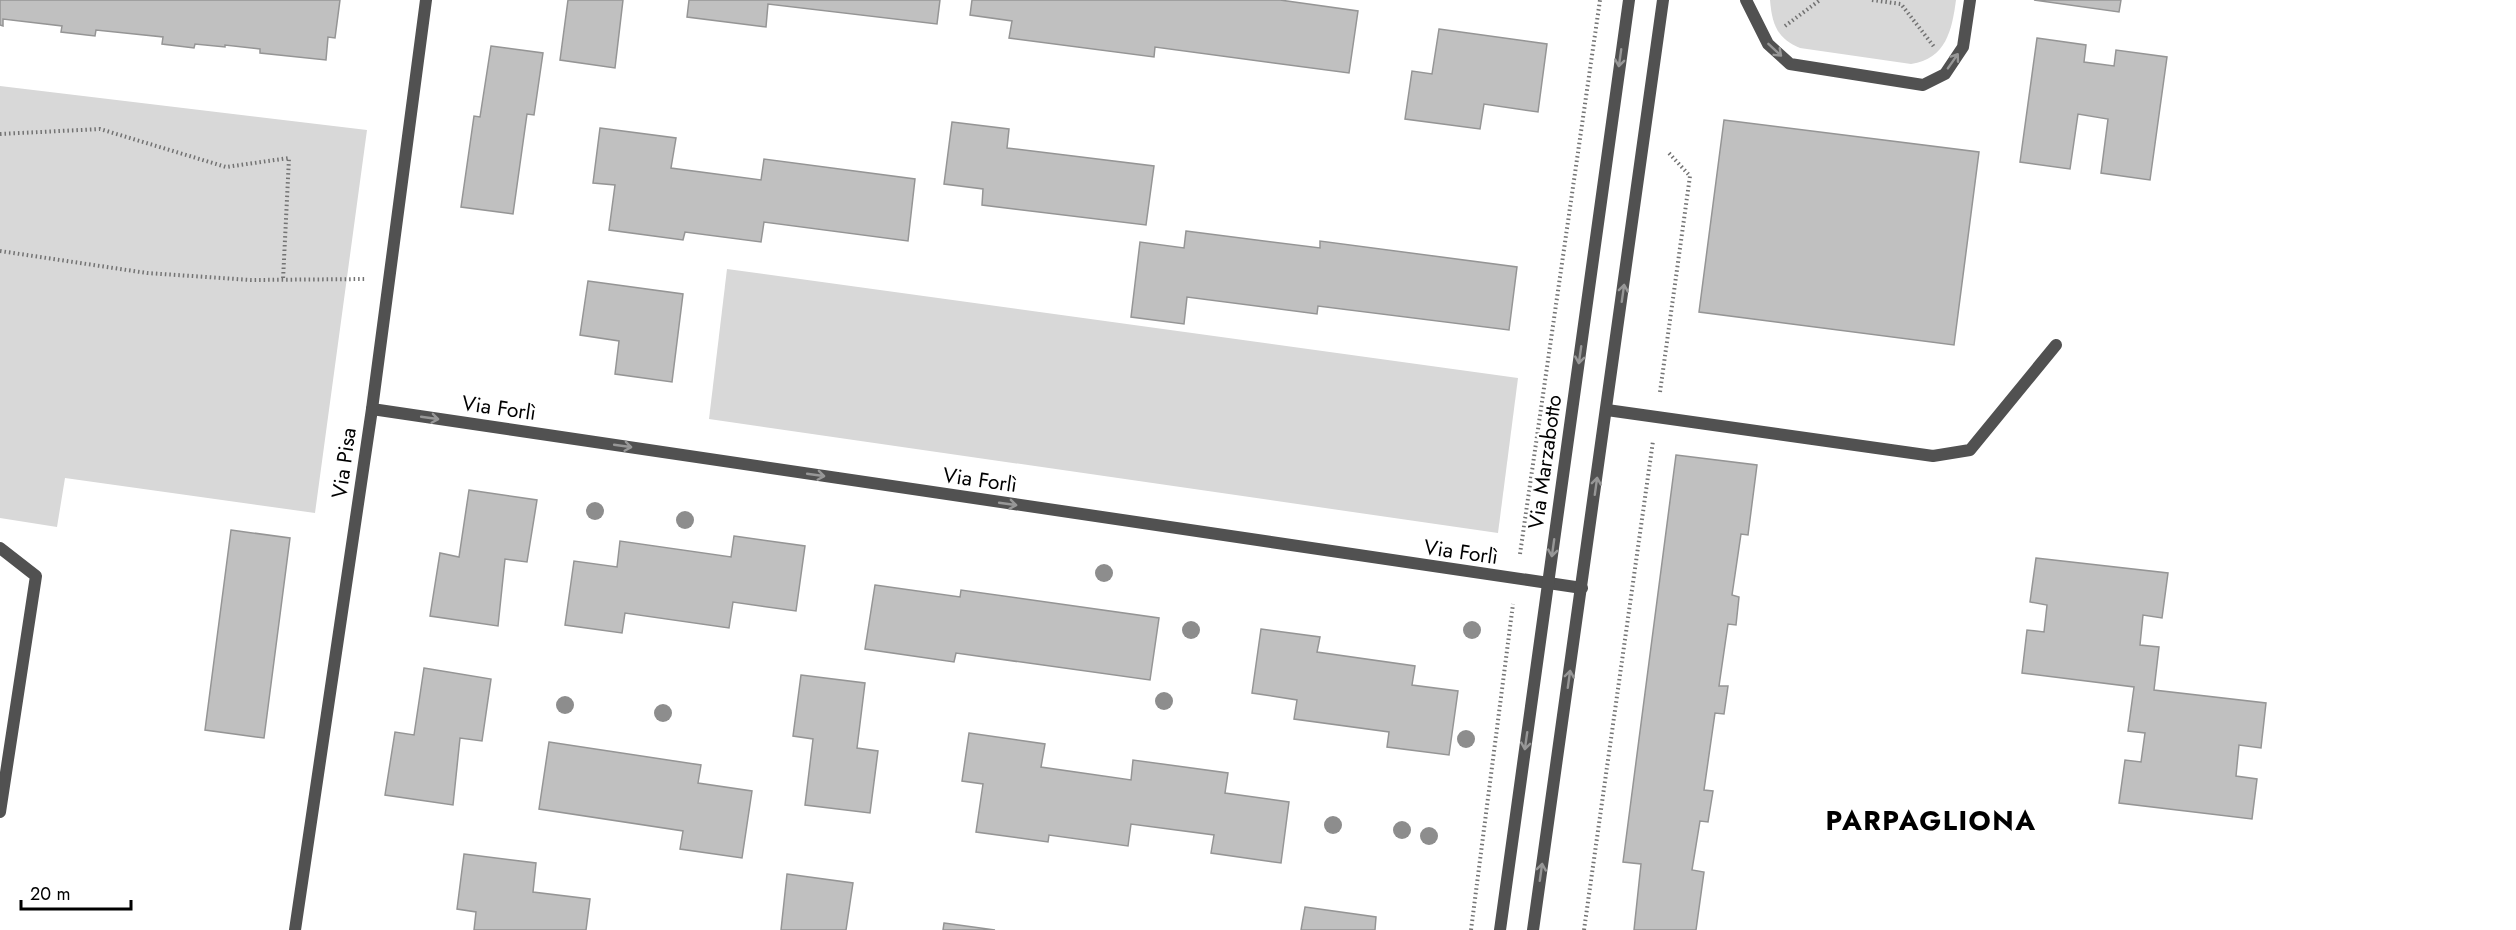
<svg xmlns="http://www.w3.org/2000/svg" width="2516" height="930" viewBox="0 0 2516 930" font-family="Jost,sans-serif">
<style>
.green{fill:#d8d8d8}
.building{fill:#c0c0c0;stroke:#959595;stroke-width:1.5}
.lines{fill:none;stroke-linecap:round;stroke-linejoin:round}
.path{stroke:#737373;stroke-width:4;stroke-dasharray:1.5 3;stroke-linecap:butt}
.lane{stroke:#515151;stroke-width:12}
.street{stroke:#515151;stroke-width:12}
.tree{fill:#8d8d8d}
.oneway{stroke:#979797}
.labels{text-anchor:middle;stroke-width:4.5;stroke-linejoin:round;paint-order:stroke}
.street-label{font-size:21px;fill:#000;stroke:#fff}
.district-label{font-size:27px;font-weight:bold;letter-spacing:1.5px;fill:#000;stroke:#fff}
</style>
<rect width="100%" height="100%" fill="#fff"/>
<g class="green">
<path d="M1770 0H1956C1952 30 1946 59 1911 64L1800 48C1777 39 1772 24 1770 0Z"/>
<polygon points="0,86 367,130 315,513 65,478 57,527 0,518"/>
<polygon points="727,269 1518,378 1498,533 709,419"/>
</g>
<g class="building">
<polygon points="0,0 340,0 335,38 328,37 326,60 260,53 260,49 225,45 225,47 195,44 194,48 162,44 163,37 96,30 95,36 61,32 62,26 3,19 3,26 0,25"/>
<polygon points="568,0 623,0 615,68 560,60"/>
<polygon points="689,0 940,0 937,24 768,4 766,27 687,17"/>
<polygon points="972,0 1280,0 1358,11 1349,73 1155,47 1154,57 1009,38 1012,21 970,15"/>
<polygon points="2034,0 2121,0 2119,12"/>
<polygon points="1439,29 1547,44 1538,112 1484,104 1480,129 1405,119 1412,71 1432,74"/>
<polygon points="2037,38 2086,45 2084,62 2114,66 2116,50 2167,57 2150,180 2101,173 2108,119 2078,114 2070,169 2020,162"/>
<polygon points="491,46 543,53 534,115 527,114 513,214 461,207 474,116 480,117"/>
<polygon points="1724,120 1979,152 1954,345 1699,312"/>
<polygon points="952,122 1009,129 1007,148 1154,166 1146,225 982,205 983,189 944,184"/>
<polygon points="600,128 676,138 671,168 761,180 764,159 915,179 908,241 764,222 761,242 685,232 683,240 609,230 615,185 593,183"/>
<polygon points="1186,231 1320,248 1320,241 1517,267 1509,330 1318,306 1317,314 1187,297 1184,324 1131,317 1140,242 1184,248"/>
<polygon points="588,281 683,294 672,382 615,374 619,341 580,335"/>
<polygon points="1676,455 1757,465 1748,535 1741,534 1732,595 1739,597 1736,625 1728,624 1719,686 1728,686 1724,714 1715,713 1704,790 1713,791 1708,822 1700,821 1692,870 1704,872 1696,930 1634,930 1641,864 1623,862"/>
<polygon points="469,490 537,500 527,562 505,559 498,626 430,616 440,553 459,557"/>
<polygon points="231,530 290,538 264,738 205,730"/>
<polygon points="734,536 805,546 796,611 733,602 729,628 625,613 622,633 565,625 574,561 617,567 620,541 731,557"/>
<polygon points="2036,558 2168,573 2162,618 2143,615 2140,645 2159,647 2154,690 2266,703 2261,748 2239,745 2236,776 2257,779 2252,819 2119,803 2125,760 2141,762 2145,733 2128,731 2134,687 2022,673 2027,630 2044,632 2047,605 2030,602"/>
<polygon points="875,585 960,597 961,590 1159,618 1150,680 956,653 954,662 865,649"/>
<polygon points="1261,629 1320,637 1317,652 1415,666 1412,685 1458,691 1449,755 1387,747 1389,732 1294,719 1297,700 1252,693"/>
<polygon points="424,668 491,679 482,741 460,738 453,805 385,795 395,732 414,735"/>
<polygon points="801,675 865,683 857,748 878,751 870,813 805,805 813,739 793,736"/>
<polygon points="969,733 1045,744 1041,767 1131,780 1133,760 1228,773 1225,793 1289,802 1281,863 1211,853 1214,835 1131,824 1128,846 1049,835 1048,842 976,832 983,784 962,781"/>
<polygon points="549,742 701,765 698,783 752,791 742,858 680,849 683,831 539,809"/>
<polygon points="464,854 536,863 533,892 590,899 586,930 474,930 476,912 457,909"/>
<polygon points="787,874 853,883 846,930 781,930"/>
<polygon points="1305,907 1376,917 1375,930 1301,930"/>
<polygon points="944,923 995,930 943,930"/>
</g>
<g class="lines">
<g class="path">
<polyline points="1872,0 1901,4 1935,48"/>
<polyline points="1785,26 1820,0"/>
<polyline points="0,134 100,129 226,167 289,158 283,280"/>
<polyline points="0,251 147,273 251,280 365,279"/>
<polyline points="1660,392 1690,176 1668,152"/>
<polyline points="1520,554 1600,0"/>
<polyline points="1471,930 1513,604"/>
<polyline points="1584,930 1653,441"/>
</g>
<g class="lane">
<polyline points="1746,0 1768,44 1790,64 1923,85 1945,74 1963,47 1970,0"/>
<polyline points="1607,410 1933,456 1970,450 2056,345"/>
<polyline points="0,548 36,576 0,812"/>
</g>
<g class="street">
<polyline points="372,409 1582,588"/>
<polyline points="295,930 372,409 426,0"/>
<polyline points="1500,930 1629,0"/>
<polyline points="1533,930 1663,0"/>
</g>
</g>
<g class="tree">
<circle cx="595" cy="511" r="9"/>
<circle cx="685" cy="520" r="9"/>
<circle cx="1104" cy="573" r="9"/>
<circle cx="1191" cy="630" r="9"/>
<circle cx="1472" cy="630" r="9"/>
<circle cx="1164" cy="701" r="9"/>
<circle cx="565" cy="705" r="9"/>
<circle cx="663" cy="713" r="9"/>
<circle cx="1466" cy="739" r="9"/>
<circle cx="1333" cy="825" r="9"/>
<circle cx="1402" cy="830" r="9"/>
<circle cx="1429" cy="836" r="9"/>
</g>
<defs><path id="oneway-shaft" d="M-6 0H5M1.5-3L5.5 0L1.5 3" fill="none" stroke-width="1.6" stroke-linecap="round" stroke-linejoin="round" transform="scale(1.5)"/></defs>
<g class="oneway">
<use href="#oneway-shaft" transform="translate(1775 50) rotate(43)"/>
<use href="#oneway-shaft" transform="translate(1620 58) rotate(98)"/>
<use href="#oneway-shaft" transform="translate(1953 61) rotate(-55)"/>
<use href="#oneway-shaft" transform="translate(1623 293) rotate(-82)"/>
<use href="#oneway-shaft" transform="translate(1580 355) rotate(98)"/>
<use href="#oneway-shaft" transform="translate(430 418) rotate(8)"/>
<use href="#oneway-shaft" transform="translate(623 446) rotate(8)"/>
<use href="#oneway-shaft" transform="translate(816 475) rotate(8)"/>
<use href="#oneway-shaft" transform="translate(1596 486) rotate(-82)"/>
<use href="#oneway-shaft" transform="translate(1008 504) rotate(8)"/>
<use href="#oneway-shaft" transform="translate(1553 548) rotate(98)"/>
<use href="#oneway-shaft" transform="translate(1569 679) rotate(-82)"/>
<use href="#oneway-shaft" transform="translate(1526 741) rotate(98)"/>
<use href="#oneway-shaft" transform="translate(1541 872) rotate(-82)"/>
</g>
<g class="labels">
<g class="street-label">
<text transform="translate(499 408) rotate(8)" y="7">Via Forlì</text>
<text transform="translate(1545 462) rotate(-82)" y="7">Via Marzabotto</text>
<text transform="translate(344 463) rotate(-82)" y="7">Via Pisa</text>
<text transform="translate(980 480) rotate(8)" y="7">Via Forlì</text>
<text transform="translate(1461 552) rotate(8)" y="7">Via Forlì</text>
</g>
<g class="district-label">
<text x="1931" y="830">PARPAGLIONA</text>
</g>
</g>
<path d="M21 900v9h110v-9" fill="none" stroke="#000000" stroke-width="3"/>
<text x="30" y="900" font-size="18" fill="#000000" stroke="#ffffff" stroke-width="4.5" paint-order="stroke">20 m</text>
</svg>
